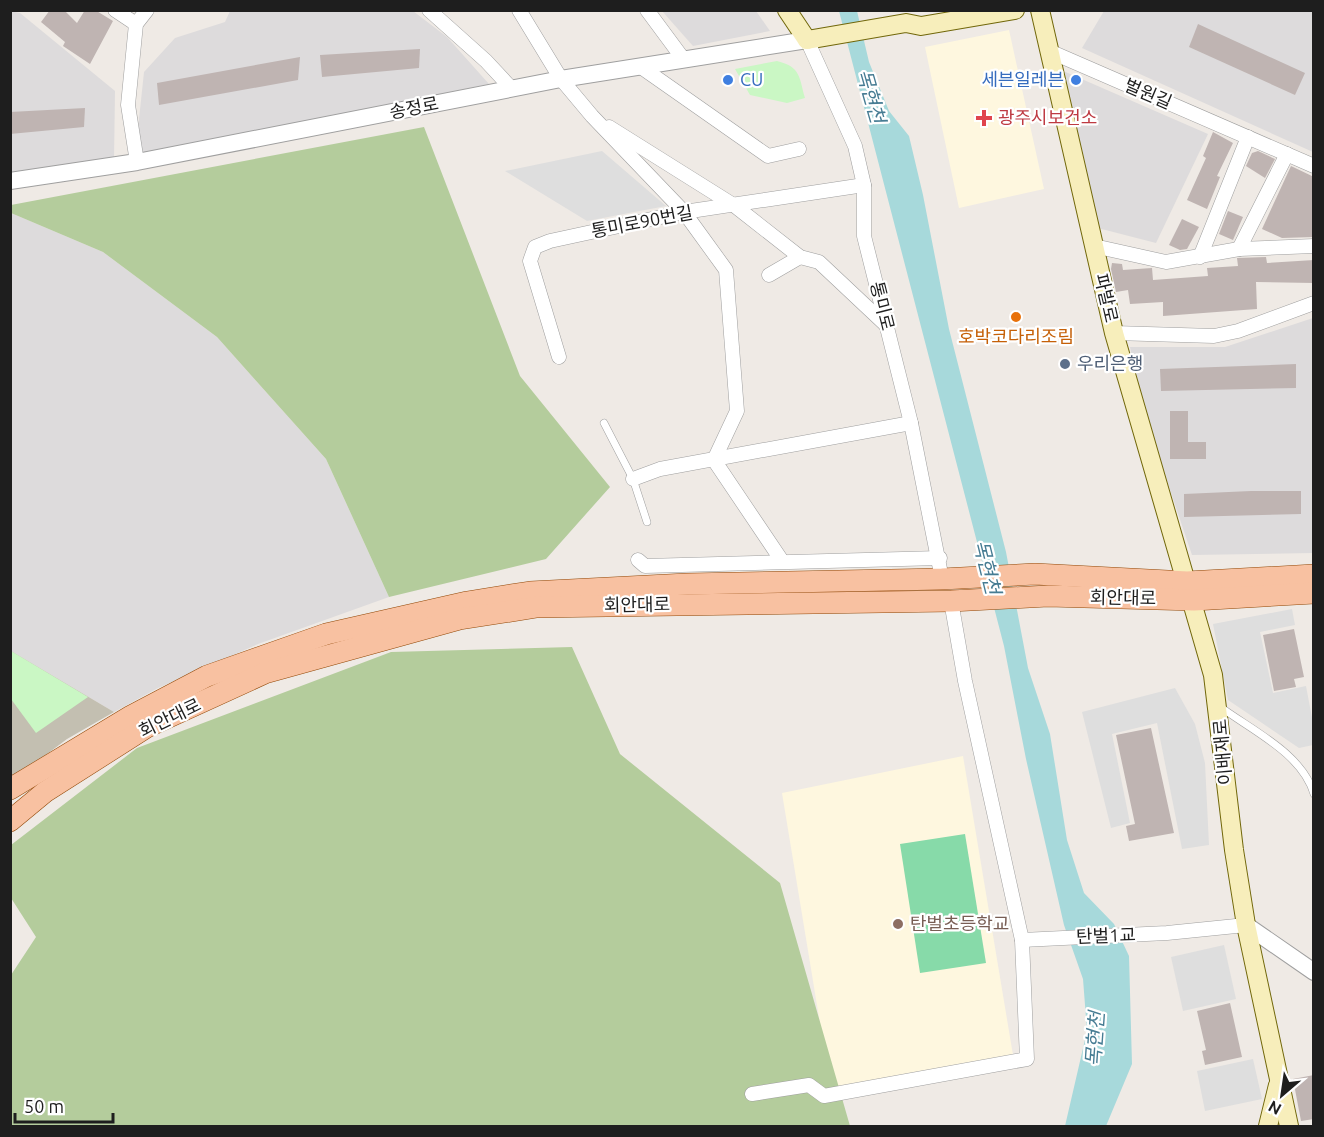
<svg xmlns="http://www.w3.org/2000/svg" width="1324" height="1137" viewBox="0 0 1324 1137" font-family="Ubuntu,'Noto Sans KR',sans-serif">
<style>
.residential{fill:#dddbdc}
.education{fill:#fef7df}
.construction{fill:#c3bfb1}
.forest{fill:#b4cc9c}
.park{fill:#caf7c4}
.pitch{fill:#87daa9}
.parking{fill:#dedede}
.water{fill:#a7d9db}
.building{fill:#bfb4b2}
.lines{fill:none;stroke-linecap:round;stroke-linejoin:round}
.service-casing{stroke:#9f9f9f;stroke-width:8}
.minor-casing{stroke:#9f9f9f;stroke-width:15}
.tertiary-casing{stroke:#9f9f9f;stroke-width:18}
.secondary-casing{stroke:#71670a;stroke-width:20}
.primary-casing{stroke:#924807;stroke-width:22}
.service{stroke:#fff;stroke-width:7}
.minor{stroke:#fff;stroke-width:14}
.tertiary{stroke:#fff;stroke-width:16}
.secondary{stroke:#f7eebb;stroke-width:18}
.primary{stroke:#f8c1a1;stroke-width:21}
.shop-dot{fill:#3f7fe0;stroke:#fff;stroke-width:2}
.health-dot{fill:#e0444e;stroke:#fff;stroke-width:2}
.food-dot{fill:#e8710a;stroke:#fff;stroke-width:2}
.service-dot{fill:#5c6f8a;stroke:#fff;stroke-width:2}
.education-dot{fill:#8d6e63;stroke:#fff;stroke-width:2}
.labels{text-anchor:middle;stroke-width:4.5;stroke-linejoin:round;paint-order:stroke}
.shop-label{font-size:18px;fill:#366cbe;stroke:#fff;text-anchor:start}
.street-label{font-size:18px;fill:#1e1e1e;stroke:#fff}
.health-label{font-size:18px;fill:#be3a42;stroke:#fff;text-anchor:start}
.food-label{font-size:18px;fill:#c56008;stroke:#fff}
.service-label{font-size:18px;fill:#4e5e75;stroke:#fff;text-anchor:start}
.education-label{font-size:18px;fill:#785e54;stroke:#fff;text-anchor:start}
.water-label{font-size:20px;font-style:italic;fill:#467c93;stroke:#fff}
</style>
<rect width="100%" height="100%" fill="#efeae5"/>
<g class="residential">
<polygon points="10,11 20,13 115,91 114,160 11,175"/>
<polygon points="230,11 413,11 447,37 489,84 135,157 144,72 175,38 225,22"/>
<polygon points="662,11 756,11 770,31 693,46"/>
<polygon points="1104,11 1313,11 1313,152 1082,48"/>
<polygon points="1061,70 1208,134 1156,243 1090,226"/>
<polygon points="11,213 103,252 217,337 326,459 389,597 258,644 158,688 114,712 11,651"/>
<polygon points="1313,318 1313,553 1192,555 1145,416 1130,347 1225,347"/>
</g>
<g class="education">
<polygon points="1009,30 1044,189 959,208 925,47"/>
<polygon points="963,756 1013,1055 831,1090 782,793"/>
</g>
<polygon class="construction" points="11,651 114,712 67,739 11,781"/>
<g class="forest">
<polygon points="424,127 520,376 610,487 546,559 389,597 326,459 217,337 103,252 11,213 11,205"/>
<polygon points="572,647 620,754 780,883 850,1126 11,1126 11,975 36,937 11,898 11,845 137,748 391,652"/>
</g>
<g class="park">
<path d="M777 61C801 67 799 77 805 98L787 103 750 95 735 69Z"/>
<polygon points="11,651 88,697 36,733 11,699"/>
</g>
<polygon class="pitch" points="965,834 986,963 920,973 900,844"/>
<g class="parking">
<polygon points="602,151 666,206 587,221 505,171"/>
<polygon points="1292,609 1295,625 1260,632 1273,693 1306,686 1313,723 1313,745 1299,748 1228,700 1213,624"/>
<polygon points="1175,688 1195,724 1205,763 1209,845 1182,849 1157,723 1112,734 1130,823 1111,828 1082,712"/>
<polygon points="1224,945 1236,999 1183,1011 1171,957"/>
<polygon points="1253,1059 1262,1099 1205,1111 1197,1071"/>
</g>
<polygon class="water" points="839,11 857,11 869,62 889,111 909,136 923,195 949,329 1006,552 1028,668 1050,734 1067,840 1084,893 1114,924 1129,956 1132,1064 1106,1126 1065,1126 1087,1031 1083,979 1064,925 1026,759 1004,646"/>
<g class="building">
<polygon points="50,10 64,10 77,23 85,10 95,10 113,21 90,64 63,46 65,42 41,22"/>
<polygon points="1198,24 1305,73 1295,95 1189,47"/>
<polygon points="420,49 419,68 322,77 320,55"/>
<polygon points="300,57 298,80 159,105 157,83"/>
<polygon points="85,108 84,127 10,134 10,112"/>
<polygon points="1213,132 1233,143 1217,176 1220,177 1207,209 1187,200 1206,158 1203,156"/>
<polygon points="1258,151 1275,159 1265,178 1246,166 1252,153"/>
<polygon points="1291,166 1314,177 1314,237 1282,238 1262,229"/>
<polygon points="1228,211 1243,217 1233,240 1219,234"/>
<polygon points="1182,219 1199,227 1187,249 1180,250 1169,245"/>
<polygon points="1266,257 1267,263 1314,260 1314,283 1256,282 1257,309 1163,316 1163,302 1130,304 1128,290 1116,292 1111,269 1112,263 1122,264 1123,270 1152,268 1153,280 1208,276 1207,268 1238,266 1237,258"/>
<polygon points="1296,364 1296,388 1161,391 1160,369"/>
<polygon points="1170,411 1188,411 1188,442 1206,442 1206,459 1170,459"/>
<polygon points="1251,491 1301,491 1301,514 1184,517 1184,494"/>
<polygon points="1294,629 1304,677 1294,679 1296,687 1274,691 1263,635"/>
<polygon points="1151,728 1174,833 1129,841 1126,826 1135,824 1116,735"/>
<polygon points="1230,1003 1242,1057 1205,1065 1202,1051 1206,1050 1197,1011"/>
<polygon points="1314,1075 1314,1119 1301,1121 1293,1079"/>
</g>
<g class="lines">
<defs>
<g id="service">
<polyline points="604,423 633,479 647,522"/>
<path d="M1219 706C1251 730 1302 753 1314 794"/>
</g>
<g id="minor">
<polyline points="115,10 136,24"/>
<polyline points="429,10 486,61 512,89"/>
<polyline points="519,10 561,79 592,116 684,212 726,270 737,411 714,460 782,561"/>
<polyline points="647,10 684,60"/>
<polyline points="807,40 855,146 864,185 864,236 911,423 942,579"/>
<polyline points="1049,51 1314,166"/>
<polyline points="641,67 768,156 799,149"/>
<polyline points="609,127 735,206 800,257 819,262 886,325"/>
<polyline points="137,162 128,105 136,24 147,10"/>
<polyline points="1094,246 1166,262 1239,249 1314,246"/>
<polyline points="1239,249 1287,154"/>
<polyline points="1200,257 1248,137"/>
<polyline points="769,275 800,257"/>
<polyline points="1114,333 1214,336 1238,331 1314,303"/>
<polyline points="559,357 530,261 535,247 550,241 684,212 864,185"/>
<polyline points="633,479 660,469 911,423"/>
<polyline points="638,560 645,566 940,558"/>
<polyline points="951,601 965,681 1022,940 1167,933 1246,925"/>
<polyline points="752,1094 809,1085 824,1096 1027,1059 1022,940"/>
</g>
<g id="tertiary">
<polyline points="10,181 137,162 561,79 807,40"/>
<polyline points="1246,925 1314,972"/>
</g>
<g id="secondary">
<polyline points="787,10 807,40"/>
<polyline points="1040,10 1114,333 1213,675 1234,850 1246,925 1289,1126"/>
<polyline points="807,40 906,23 921,26 1015,10"/>
<polyline points="1268,1126 1278,1085"/>
</g>
<g id="primary">
<polyline points="10,789 131,716 207,676 326,634 467,602 530,592 687,584 942,579 1035,574 1187,582 1314,575"/>
<polyline points="10,821 45,792 147,727 265,673 460,619 537,607 951,601 1048,596 1194,600 1314,593"/>
</g>
</defs>
<use href="#service" class="service-casing"/>
<use href="#minor" class="minor-casing"/>
<use href="#tertiary" class="tertiary-casing"/>
<use href="#secondary" class="secondary-casing"/>
<use href="#primary" class="primary-casing"/>
<use href="#service" class="service"/>
<use href="#minor" class="minor"/>
<use href="#tertiary" class="tertiary"/>
<use href="#secondary" class="secondary"/>
<use href="#primary" class="primary"/>
</g>
<g class="shop-dot">
<circle cx="728" cy="80" r="6"/>
<circle cx="1076" cy="80" r="6"/>
</g>
<path class="health-dot" d="M981 109h6v6h6v6h-6v6h-6v-6h-6v-6h6z"/>
<circle class="food-dot" cx="1016" cy="317" r="6"/>
<circle class="service-dot" cx="1065" cy="364" r="6"/>
<circle class="education-dot" cx="898" cy="924" r="6"/>
<g class="labels">
<g class="shop-label">
<text x="740" y="86">CU</text>
<text x="1064" y="86" text-anchor="end">세븐일레븐</text>
</g>
<g class="street-label">
<text transform="translate(1148 94) rotate(23)" y="6">벌원길</text>
<text transform="translate(414 108) rotate(-11)" y="6">송정로</text>
<text transform="translate(642 222) rotate(-11)" y="6">통미로90번길</text>
<text transform="translate(1106 298) rotate(77)" y="6">파발로</text>
<text transform="translate(882 306) rotate(76)" y="6">통미로</text>
<text transform="translate(1123 598) rotate(1)" y="6">회안대로</text>
<text transform="translate(637 605) rotate(-1)" y="6">회안대로</text>
<text transform="translate(170 718) rotate(-26)" y="6">회안대로</text>
<text transform="translate(1223 752) rotate(-95)" y="6">이배재로</text>
<text transform="translate(1106 936) rotate(-2)" y="6">탄벌1교</text>
</g>
<g class="health-label">
<text x="998" y="124">광주시보건소</text>
</g>
<g class="food-label">
<text x="1016" y="343">호박코다리조림</text>
</g>
<g class="service-label">
<text x="1077" y="370">우리은행</text>
</g>
<g class="education-label">
<text x="910" y="930">탄벌초등학교</text>
</g>
<g class="water-label">
<text transform="translate(871 96) rotate(74)" y="7">목현천</text>
<text transform="translate(987 567) rotate(76)" y="7">목현천</text>
<text transform="translate(1095 1039) rotate(-86)" y="7">목현천</text>
</g>
</g>
<rect width="1324" height="1137" fill="none" stroke="#1e1e1e" stroke-width="24"/>
<g transform="translate(1282 1095) rotate(209)" stroke="#ffffff" stroke-width="4.5" paint-order="stroke">
<path d="M0-4.5L10 22L0 15L-10 22Z" fill="#1e1e1e"/>
<text y="-9" font-size="16" font-weight="bold" text-anchor="middle" fill="#1e1e1e">N</text>
</g>
<path d="M15 1113v9h98v-9" fill="none" stroke="#1e1e1e" stroke-width="3"/>
<text x="24" y="1113" font-size="18" fill="#1e1e1e" stroke="#ffffff" stroke-width="4.5" paint-order="stroke">50 m</text>
</svg>
